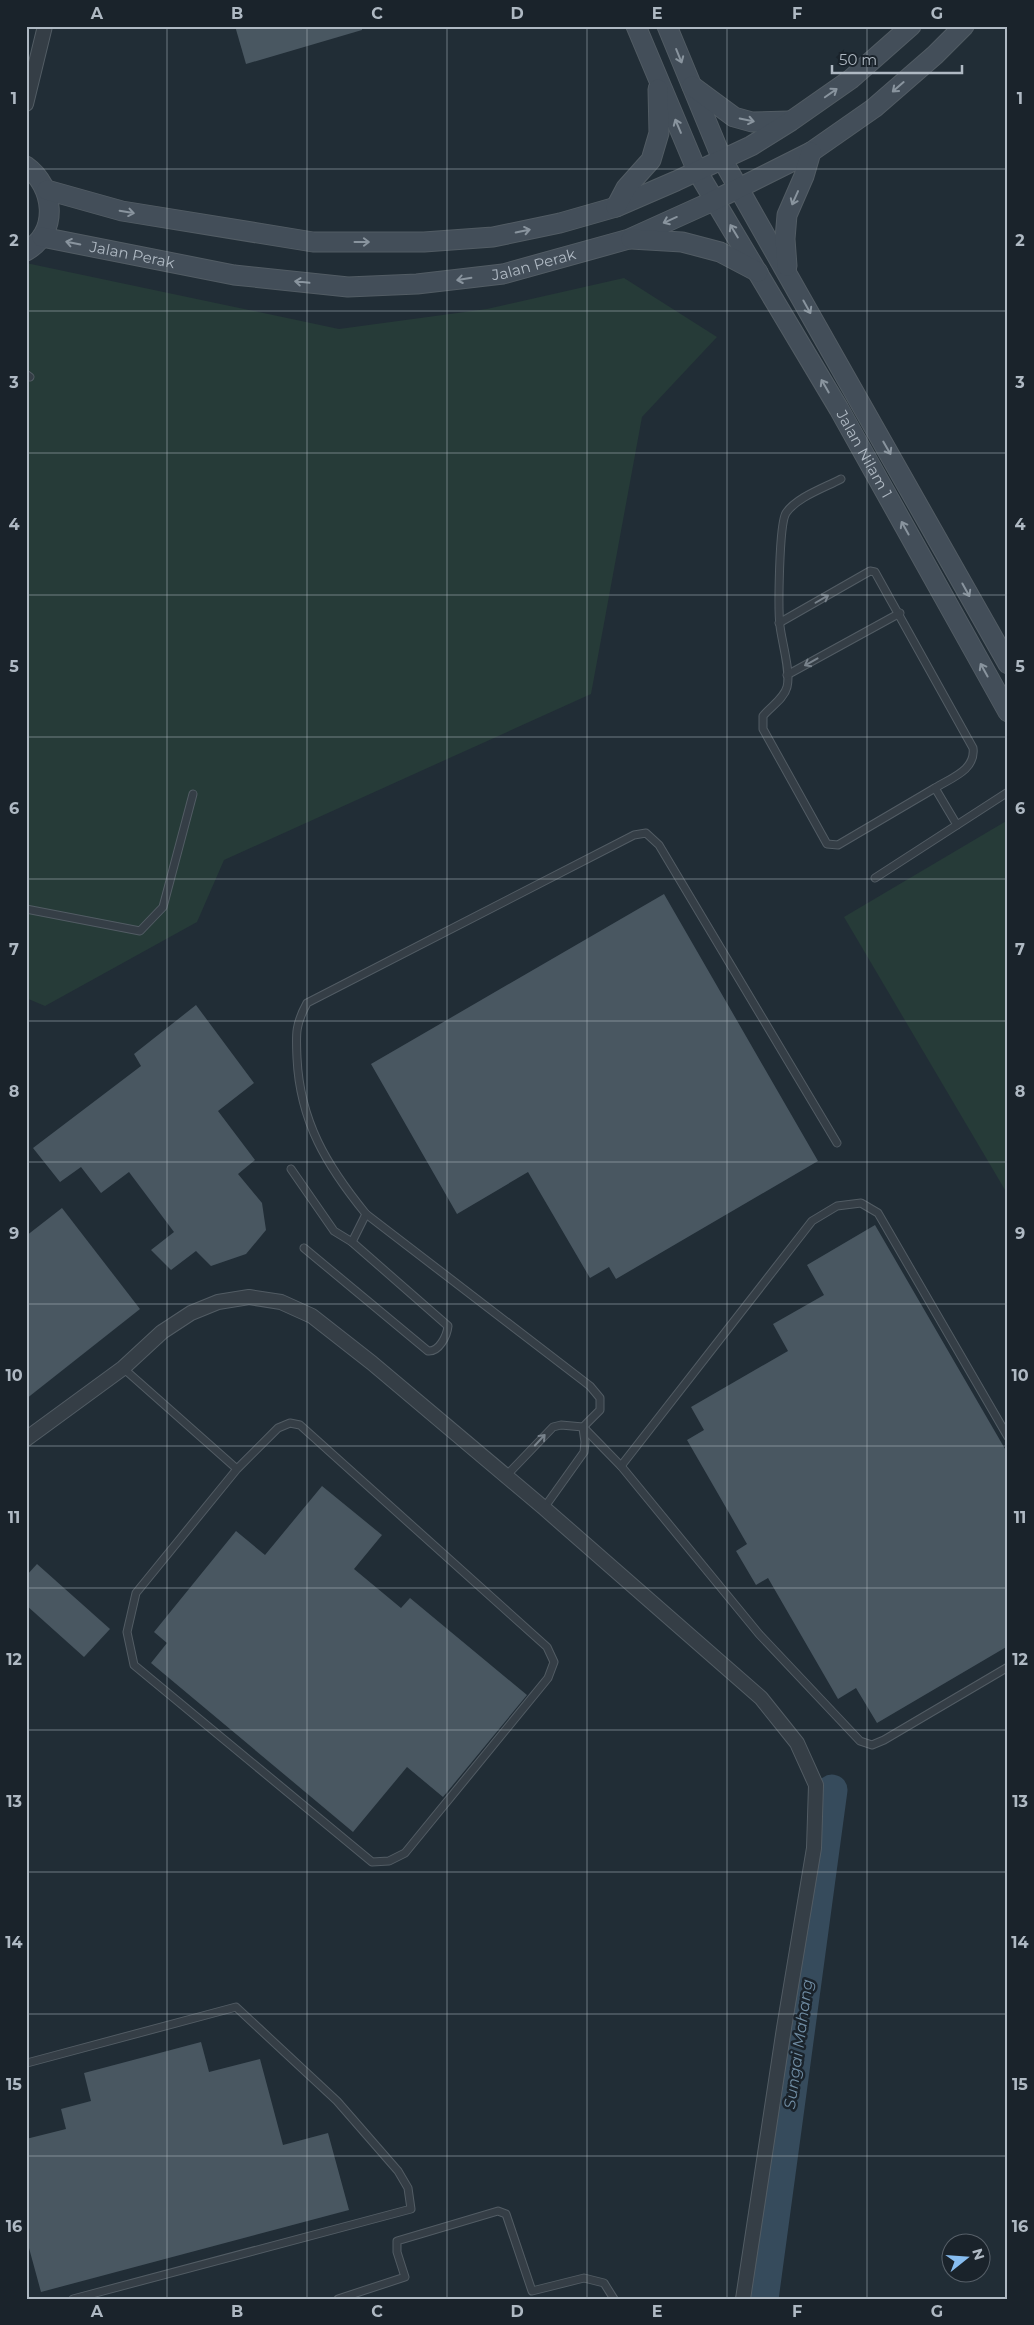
<svg xmlns="http://www.w3.org/2000/svg" width="1034" height="2325" viewBox="0 0 1034 2325" font-family="Montserrat,sans-serif">
<style>
.green{fill:#263b38}
.lines{fill:none;stroke-linecap:round;stroke-linejoin:round}
.river{stroke:#364b5c;stroke-width:31}
.building{fill:#495761}
.lane-casing{stroke:#525c64;stroke-width:9}
.street-casing{stroke:#525c64;stroke-width:16}
.secondary-casing{stroke:#525c64;stroke-width:21}
.lane{stroke:#353e46;stroke-width:7}
.street{stroke:#353e46;stroke-width:14}
.secondary{stroke:#434e59;stroke-width:19}
.oneway{stroke:#89949e}
.oneway2{stroke:#78828b}
.grid{fill:none;stroke:#afb9c3;stroke-width:1;stroke-opacity:0.55}
.labels{text-anchor:middle;stroke-width:5;stroke-linejoin:round;paint-order:stroke}
.street-label{font-size:15px;fill:#afb9c3;stroke:#1a232b}
.water-label{font-size:16px;font-style:italic;fill:#718ea5;stroke:#1a232b}
.neatline{fill:none;stroke:#afb9c3;stroke-width:2}
.grid-label{font-size:16px;text-anchor:middle;font-weight:bold;fill:#afb9c3}
</style>
<rect width="100%" height="100%" fill="#212d36"/>
<g class="green">
<polygon points="26,263 339,329 487,309 624,278 717,337 642,417 591,694 224,860 197,922 45,1006 26,998"/>
<polygon points="1008,820 1008,1195 844,917"/>
</g>
<g class="lines">
<polyline class="river" points="763,2299 832,1790"/>
</g>
<g class="building">
<polygon points="235,26 362,26 362,30 246,64"/>
<polygon points="664,894 818,1161 616,1279 609,1267 590,1278 528,1172 457,1214 371,1064"/>
<polygon points="196,1005 254,1083 218,1111 255,1160 238,1174 262,1203 266,1230 246,1254 211,1266 196,1251 171,1270 151,1250 174,1232 129,1172 101,1193 81,1167 60,1182 33,1148 141,1066 134,1054"/>
<polygon points="62,1208 140,1309 26,1399 26,1236"/>
<polygon points="875,1225 1008,1454 1008,1646 877,1723 856,1688 838,1699 768,1578 756,1585 736,1551 747,1544 687,1440 704,1430 691,1407 788,1351 773,1324 824,1295 807,1265"/>
<polygon points="322,1486 382,1535 354,1569 401,1608 410,1598 527,1695 443,1797 407,1767 353,1832 151,1663 167,1643 154,1632 236,1531 265,1555"/>
<polygon points="37,1564 110,1629 84,1657 26,1605 26,1576"/>
<polygon points="201,2042 209,2072 260,2059 283,2145 328,2133 349,2210 41,2292 26,2237 26,2139 66,2129 61,2109 91,2101 84,2073"/>
</g>
<g class="lines">
<defs>
<g id="lane">
<polyline points="26,374 30,377"/>
<path d="M841 479C824 488 797 497 786 513 779 524 778 610 780 626 782 643 791 672 787 687 784 699 770 707 763 716V729L827 844 838 845 935 788"/>
<path d="M779 623 870 571 875 572 973 748C976 770 951 778 935 788L957 825"/>
<polyline points="787,675 900,613"/>
<polyline points="875,878 1008,792"/>
<polyline points="26,909 140,931 163,907 193,794"/>
<polyline points="291,1169 334,1231 352,1242"/>
<path d="M304 1248 428 1351C439 1352 447 1336 448 1326L352 1242 366 1214"/>
<polyline points="123,1368 237,1469 136,1593 127,1632 134,1665 372,1862 389,1861 405,1853 548,1678 554,1662 547,1647 300,1425 290,1423 278,1428 237,1469"/>
<path d="M583 1427 600 1410V1398L590 1386 366 1214C327 1166 300 1122 297 1058 296 1034 295 1025 307 1003L634 835 646 833 659 845 837 1143"/>
<polyline points="621,1466 812,1221 837,1206 861,1203 878,1213 1008,1437"/>
<polyline points="506,1476 553,1427 561,1425 583,1427 621,1466 759,1634 860,1741 872,1745 884,1740 1008,1667"/>
<polyline points="544,1508 584,1452 585,1442 583,1428"/>
<polyline points="27,2063 236,2007 337,2101 398,2171 408,2188 411,2209 73,2299"/>
<polyline points="338,2299 405,2277 397,2252 397,2241 498,2211 506,2214 532,2291 584,2278 604,2283 614,2299"/>
</g>
<g id="street">
<polyline points="26,104 45,26"/>
<polyline points="26,1439 123,1368 162,1332 191,1313 218,1302 249,1297 281,1302 312,1316 372,1363 544,1508 761,1698 797,1743 816,1785 814,1848 784,2028 743,2299"/>
</g>
<g id="secondary">
<path id="s1" d="M636 26 697 171 839 409 1008 712"/>
<polyline points="667,26 722,159 1008,664"/>
<polyline points="692,86 734,117 752,122 789,121"/>
<path d="M26 166C54 186 60 232 26 251"/>
<polyline points="47,190 122,211 313,242 424,242 493,237 560,223 616,207 676,181 751,146 791,121 851,79 911,26"/>
<polyline points="616,207 626,188 651,160 659,133 658,89"/>
<path id="s2" d="M42 237 234 275 348 287 417 284 503 274 629 239 713 201 811 152 874 108 935 55 964 26"/>
<polyline points="631,239 682,242 720,252 758,272"/>
<polyline points="787,266 785,239 787,215 804,176 811,152"/>
</g>
</defs>
<use href="#lane" class="lane-casing"/>
<use href="#street" class="street-casing"/>
<use href="#secondary" class="secondary-casing"/>
<use href="#lane" class="lane"/>
<use href="#street" class="street"/>
<use href="#secondary" class="secondary"/>
</g>
<defs><path id="oneway-shaft" d="M-6 0H5M1.5-3L5.5 0L1.5 3" fill="none" stroke-width="1.6" stroke-linecap="round" stroke-linejoin="round" transform="scale(1.25)"/></defs>
<g class="oneway">
<use href="#oneway-shaft" transform="translate(679 56) rotate(68)"/>
<use href="#oneway-shaft" transform="translate(898 87) rotate(139)"/>
<use href="#oneway-shaft" transform="translate(831 93) rotate(-35)"/>
<use href="#oneway-shaft" transform="translate(747 120) rotate(12)"/>
<use href="#oneway-shaft" transform="translate(678 126) rotate(-113)"/>
<use href="#oneway-shaft" transform="translate(795 198) rotate(114)"/>
<use href="#oneway-shaft" transform="translate(127 212) rotate(10)"/>
<use href="#oneway-shaft" transform="translate(670 220) rotate(156)"/>
<use href="#oneway-shaft" transform="translate(523 231) rotate(-12)"/>
<use href="#oneway-shaft" transform="translate(734 231) rotate(-121)"/>
<use href="#oneway-shaft" transform="translate(362 242)"/>
<use href="#oneway-shaft" transform="translate(73 243) rotate(-169)"/>
<use href="#oneway-shaft" transform="translate(464 279) rotate(171)"/>
<use href="#oneway-shaft" transform="translate(302 282) rotate(-174)"/>
<use href="#oneway-shaft" transform="translate(807 307) rotate(61)"/>
<use href="#oneway-shaft" transform="translate(825 386) rotate(-120)"/>
<use href="#oneway-shaft" transform="translate(887 448) rotate(60)"/>
<use href="#oneway-shaft" transform="translate(905 528) rotate(-119)"/>
<use href="#oneway-shaft" transform="translate(966 590) rotate(61)"/>
<use href="#oneway-shaft" transform="translate(984 670) rotate(-119)"/>
</g>
<g class="oneway2">
<use href="#oneway-shaft" transform="translate(822 599) rotate(-30)"/>
<use href="#oneway-shaft" transform="translate(811 662) rotate(151)"/>
<use href="#oneway-shaft" transform="translate(540 1440) rotate(-47)"/>
</g>
<path class="grid" d="M167 26V2299M307 26V2299M447 26V2299M587 26V2299M727 26V2299M867 26V2299M26 169H1008M26 311H1008M26 453H1008M26 595H1008M26 737H1008M26 879H1008M26 1021H1008M26 1162H1008M26 1304H1008M26 1446H1008M26 1588H1008M26 1730H1008M26 1872H1008M26 2014H1008M26 2156H1008"/>
<g class="labels">
<g class="street-label">
<text dy="5" stroke="none"><textPath href="#s2" startOffset="92">Jalan Perak</textPath></text>
<text dy="5" stroke="none"><textPath href="#s2" startOffset="498">Jalan Perak</textPath></text>
<text dy="5" stroke="none"><textPath href="#s1" startOffset="486">Jalan Nilam 1</textPath></text>
</g>
<g class="water-label">
<text transform="translate(798 2044) rotate(-82)" y="6">Sungai Mahang</text>
</g>
</g>
<rect width="1034" height="2325" fill="none" stroke="#1a232b" stroke-width="55"/>
<g transform="translate(966 2258) rotate(73)"><circle r="24" fill="#1a232b" stroke="#565f68"/>
<path d="M0-4L9 19L0 12L-9 19Z" fill="#87bdf0"/>
<text y="-8" font-size="14" font-weight="bold" text-anchor="middle" fill="#afb9c3">N</text>
</g>
<path d="M832 65v8h130v-8" fill="none" stroke="#afb9c3" stroke-width="2.5"/>
<text x="839" y="65" font-size="15" fill="#afb9c3" stroke="#1a232b" stroke-width="4" paint-order="stroke">50 m</text>
<rect x="28" y="28" width="978" height="2270" class="neatline"/>
<g class="grid-label">
<text x="97" y="19">A</text>
<text x="237" y="19">B</text>
<text x="377" y="19">C</text>
<text x="517" y="19">D</text>
<text x="657" y="19">E</text>
<text x="797" y="19">F</text>
<text x="937" y="19">G</text>
<text x="14" y="104">1</text>
<text x="1020" y="104">1</text>
<text x="14" y="246">2</text>
<text x="1020" y="246">2</text>
<text x="14" y="388">3</text>
<text x="1020" y="388">3</text>
<text x="14" y="530">4</text>
<text x="1020" y="530">4</text>
<text x="14" y="672">5</text>
<text x="1020" y="672">5</text>
<text x="14" y="814">6</text>
<text x="1020" y="814">6</text>
<text x="14" y="955">7</text>
<text x="1020" y="955">7</text>
<text x="14" y="1097">8</text>
<text x="1020" y="1097">8</text>
<text x="14" y="1239">9</text>
<text x="1020" y="1239">9</text>
<text x="14" y="1381">10</text>
<text x="1020" y="1381">10</text>
<text x="14" y="1523">11</text>
<text x="1020" y="1523">11</text>
<text x="14" y="1665">12</text>
<text x="1020" y="1665">12</text>
<text x="14" y="1807">13</text>
<text x="1020" y="1807">13</text>
<text x="14" y="1948">14</text>
<text x="1020" y="1948">14</text>
<text x="14" y="2090">15</text>
<text x="1020" y="2090">15</text>
<text x="14" y="2232">16</text>
<text x="1020" y="2232">16</text>
<text x="97" y="2317">A</text>
<text x="237" y="2317">B</text>
<text x="377" y="2317">C</text>
<text x="517" y="2317">D</text>
<text x="657" y="2317">E</text>
<text x="797" y="2317">F</text>
<text x="937" y="2317">G</text>
</g>
</svg>
